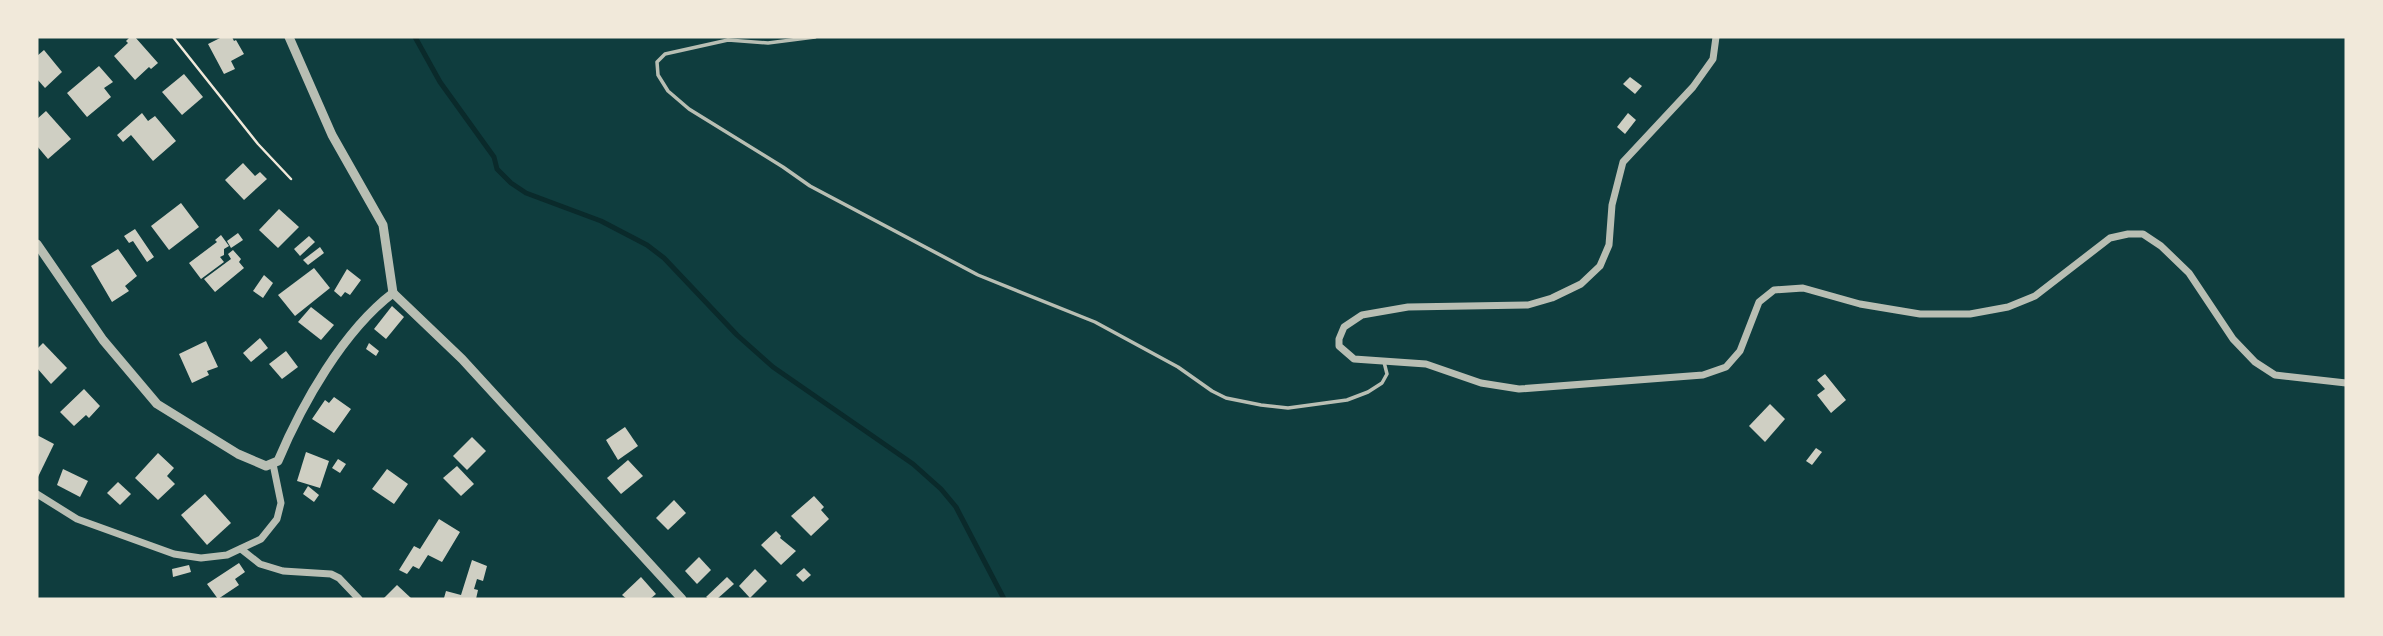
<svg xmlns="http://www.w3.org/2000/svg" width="2383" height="636" viewBox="0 0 2383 636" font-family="'Golos Text',sans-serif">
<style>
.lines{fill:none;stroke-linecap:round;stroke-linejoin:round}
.stream{stroke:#0a2a2b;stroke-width:5}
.building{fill:#cfcfc3}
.path{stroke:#f1e9da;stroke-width:2.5}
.service{stroke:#b8beb3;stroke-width:3.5}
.minor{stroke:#b8beb3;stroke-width:7}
.tertiary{stroke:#b8beb3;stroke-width:9}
</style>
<rect width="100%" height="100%" fill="#0f3d3e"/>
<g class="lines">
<polyline class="stream" points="415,37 440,82 494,157 497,169 511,183 526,193 601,221 647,245 664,258 737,335 773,367 913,464 941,489 956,507 1004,599"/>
</g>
<g class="building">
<polygon points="130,37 135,37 158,63 151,69 149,67 135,80 114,56 128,43 126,41"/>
<polygon points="222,37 232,37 234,41 236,40 244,54 231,61 235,69 224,74 208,44"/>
<polygon points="44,50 62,72 45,88 37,79 37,56"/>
<polygon points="99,66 113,82 104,88 111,97 87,117 67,93"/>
<polygon points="184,74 203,97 182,115 162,92"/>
<polygon points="1630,77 1642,86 1635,94 1623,84"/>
<polygon points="46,111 71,139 48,159 37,146 37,119"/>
<polygon points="142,113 148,121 155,116 176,141 153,161 131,135 123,142 117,135"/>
<polygon points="1628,113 1636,120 1625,134 1617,127"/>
<polygon points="243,163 255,176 260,172 267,179 244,200 225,180"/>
<polygon points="181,203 199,227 169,250 151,226"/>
<polygon points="279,209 299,227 278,248 259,230"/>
<polygon points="135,229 154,257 147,262 133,241 129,243 124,236"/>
<polygon points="238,233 243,240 231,248 227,241"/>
<polygon points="221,235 229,246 224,249 224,255 220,257 224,262 201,279 189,263 217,242 215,240"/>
<polygon points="309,236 315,242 300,256 294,249"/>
<polygon points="320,247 324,253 308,265 303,260"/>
<polygon points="118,249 137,276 125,286 129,291 112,302 91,266"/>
<polygon points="233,250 241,259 239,262 244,268 215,292 204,279 231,259 228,254"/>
<polygon points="314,268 330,288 295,316 278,295"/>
<polygon points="347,269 361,280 350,295 345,292 341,297 334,291"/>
<polygon points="264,275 273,283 263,298 253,291"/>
<polygon points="392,306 404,317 386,339 374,329"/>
<polygon points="311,307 334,325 321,340 298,322"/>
<polygon points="260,338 268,348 251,362 243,353"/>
<polygon points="206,341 218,367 207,371 209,375 192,383 179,354"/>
<polygon points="43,343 67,368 51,384 37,368 37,349"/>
<polygon points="369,343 379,351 376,356 366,349"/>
<polygon points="286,351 298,367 282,379 269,364"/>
<polygon points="1825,374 1846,400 1831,413 1817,395 1825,389 1817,380"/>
<polygon points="84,389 100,406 89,418 86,415 74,426 60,412"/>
<polygon points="334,397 351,409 334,433 312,419 325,400 329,403"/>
<polygon points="1770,404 1785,419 1765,442 1749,426"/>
<polygon points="625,427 638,446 618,460 606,440"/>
<polygon points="37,435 54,444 37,479"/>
<polygon points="472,437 486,451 467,470 453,456"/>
<polygon points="1816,448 1822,452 1812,465 1806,461"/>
<polygon points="306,452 329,461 320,488 297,481"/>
<polygon points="158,453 174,468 167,476 175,484 158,500 135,478"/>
<polygon points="338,459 346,464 340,473 332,468"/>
<polygon points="628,460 643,476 621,494 607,478"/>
<polygon points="457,466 474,484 461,496 443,478"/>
<polygon points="63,469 88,481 80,497 57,485"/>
<polygon points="387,469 408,484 394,504 372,489"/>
<polygon points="118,482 131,494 120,505 107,493"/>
<polygon points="308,486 319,495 314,502 303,494"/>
<polygon points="205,494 231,523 207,545 181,515"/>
<polygon points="814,496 824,507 821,510 829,519 811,536 791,516"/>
<polygon points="674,500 686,513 668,530 656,518"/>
<polygon points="439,519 460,532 442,562 428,555 419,569 413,566 407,574 399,570 414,546 420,549"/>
<polygon points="776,531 781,536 780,538 796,551 781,565 761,545"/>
<polygon points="699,557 711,570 697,584 685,571"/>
<polygon points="472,560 487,566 483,581 477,579 474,589 478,590 476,599 444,598 446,591 461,595"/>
<polygon points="239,563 245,572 235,579 239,585 218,599 207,584"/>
<polygon points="189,565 191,572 173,577 172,569"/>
<polygon points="804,568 811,575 803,582 796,575"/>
<polygon points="755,569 767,581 750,598 739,586"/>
<polygon points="641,577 656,594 650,599 627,599 622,595"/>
<polygon points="727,577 734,584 717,599 709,599 706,597"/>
<polygon points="397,585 412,599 383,599"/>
</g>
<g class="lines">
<polyline class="path" points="173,37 258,144 291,179"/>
<polyline class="service" points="815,37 768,43 728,40 665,54 657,62 658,75 668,91 689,109 783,167 810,186 978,275 1095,322 1178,367 1212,391 1226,398 1261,405 1288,408 1347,400 1368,392 1382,383 1387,374 1384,362"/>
<g class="minor">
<polyline points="1716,37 1713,59 1693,87 1623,162 1612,205 1609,245 1600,266 1581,284 1552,298 1528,305 1408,307 1362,315 1344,327 1339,339 1339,346 1354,359 1426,364 1481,383 1519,389 1703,375 1726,367 1740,351 1759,302 1774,290 1803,288 1860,304 1920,314 1970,314 2008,307 2035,296 2110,238 2128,234 2143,234 2161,246 2189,273 2233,339 2255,362 2275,375 2346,383"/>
<polyline points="37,494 77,519 174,554 201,558 227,555 261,539 277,519 281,503 273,464"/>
<polyline points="241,549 260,564 283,571 331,574 339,578 359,599"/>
</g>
<g class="tertiary">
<polyline points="289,37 332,135 383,225 393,293"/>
<path d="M37 244 103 340 157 404 238 454 266 466 278 461C302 404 343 331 393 293"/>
<polyline points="393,293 462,359 682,599"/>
</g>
</g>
<rect width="2383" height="636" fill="none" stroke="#f1e9da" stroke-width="77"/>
</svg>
